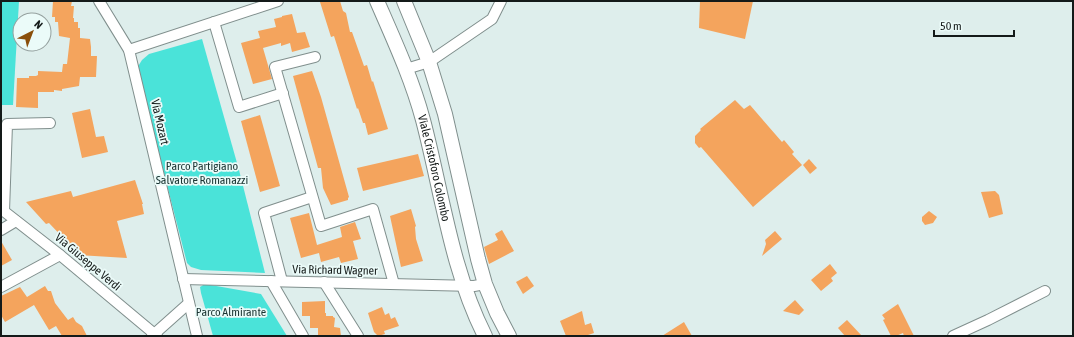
<svg xmlns="http://www.w3.org/2000/svg" width="1074" height="337" viewBox="0 0 1074 337" font-family="'Asap Condensed',sans-serif">
<style>
.green{fill:#4ae3d9}
.building{fill:#f4a45d}
.lines{fill:none;stroke-linecap:round;stroke-linejoin:round}
.street-casing{stroke:#808f8d;stroke-width:12}
.secondary-casing{stroke:#808f8d;stroke-width:16}
.street{stroke:#fff;stroke-width:10}
.secondary{stroke:#fff;stroke-width:14}
.labels{text-anchor:middle;stroke-width:3.5;stroke-linejoin:round;paint-order:stroke}
.street-label{font-size:12px;fill:#141a19;stroke:#ebfbf9}
.park-label{font-size:12px;fill:#1a3432;stroke:#ebfbf9}
</style>
<rect width="100%" height="100%" fill="#deeeec"/>
<g class="green">
<polygon points="1,1 19,1 13,105 1,105"/>
<polygon points="202,39 239,170 265,273 201,270 191,267 187,263 137,68 142,60 149,54"/>
<polygon points="205,284 261,294 287,336 213,336 201,293 200,287"/>
</g>
<g class="building">
<polygon points="53,1 72,1 71,6 74,6 73,18 74,18 74,22 78,22 78,28 80,28 80,38 90,39 91,47 91,56 97,56 96,77 80,77 79,86 62,89 62,91 54,90 54,92 38,92 38,108 16,107 17,78 29,78 29,76 36,76 38,75 38,71 62,72 63,64 67,64 70,38 59,36 58,22 55,22 55,17 52,17"/>
<polygon points="326,1 340,1 343,11 346,13 350,32 352,32 364,66 367,65 372,82 373,81 388,129 368,135 365,123 363,123 358,108 357,109 334,36 331,37 320,2"/>
<polygon points="700,1 753,1 745,39 699,28"/>
<polygon points="292,14 297,33 305,32 310,47 292,52 290,43 281,46 281,43 263,48 272,79 253,84 241,43 260,38 258,31 276,27 274,19 282,17 282,16"/>
<polygon points="312,71 321,97 349,197 348,198 348,200 331,205 323,188 321,168 318,168 293,76"/>
<polygon points="735,100 744,109 750,105 782,142 784,140 794,152 792,154 802,165 753,207 701,147 699,148 695,143 695,136 701,130 700,129"/>
<polygon points="90,109 96,137 104,136 108,152 82,158 72,113"/>
<polygon points="260,115 280,186 260,192 241,121"/>
<polygon points="418,154 424,176 363,191 357,168"/>
<polygon points="809,159 817,168 810,174 803,165"/>
<polygon points="135,180 143,204 142,204 144,214 117,221 127,258 78,255 68,244 69,244 49,223 46,224 26,202 71,191 73,197"/>
<polygon points="995,191 999,195 1003,214 989,218 981,192"/>
<polygon points="411,209 416,226 415,227 416,239 423,261 401,267 390,216"/>
<polygon points="929,211 937,217 933,223 925,225 922,221 922,217"/>
<polygon points="309,213 317,245 342,237 340,227 355,222 361,239 353,241 358,259 341,263 339,257 321,262 319,253 301,258 290,218"/>
<polygon points="502,230 514,251 489,264 484,247 498,240 495,234"/>
<polygon points="775,231 782,239 762,256 766,244 765,240"/>
<polygon points="1,241 12,260 1,266"/>
<polygon points="830,264 837,273 831,278 833,281 821,291 811,280"/>
<polygon points="527,276 534,286 523,294 516,282"/>
<polygon points="45,286 48,291 51,291 55,303 68,320 73,317 76,322 82,326 87,336 62,336 56,326 49,330 34,305 5,322 1,315 1,296 20,287 27,297"/>
<polygon points="795,300 804,310 799,315 783,311"/>
<polygon points="325,301 325,313 326,313 326,316 333,316 333,317 335,318 334,327 340,328 341,336 318,336 318,328 310,328 310,316 302,316 302,302"/>
<polygon points="898,304 914,336 904,336 903,333 896,336 891,336 883,320 885,319 882,315"/>
<polygon points="382,307 385,315 389,313 391,319 395,317 399,326 384,331 385,334 378,336 374,332 368,313"/>
<polygon points="582,311 585,325 591,323 594,333 585,336 566,336 560,321"/>
<polygon points="847,320 862,336 845,336 838,328"/>
<polygon points="684,322 692,336 662,336"/>
</g>
<g class="lines">
<defs>
<g id="street">
<polyline points="99,1 129,50 197,336"/>
<polyline points="214,22 239,107 283,93"/>
<polyline points="129,50 278,1"/>
<polyline points="315,57 275,67 321,226 373,209 394,284"/>
<polyline points="406,69 429,62 492,19 501,1"/>
<polyline points="1,209 60,255 157,336"/>
<polyline points="4,211 7,124 50,123"/>
<polyline points="1,230 16,221"/>
<polyline points="183,279 474,286 485,284"/>
<polyline points="271,281 303,336"/>
<polyline points="282,281 264,213 312,197"/>
<polyline points="324,282 358,336"/>
<polyline points="1,287 60,255"/>
<polyline points="152,336 189,303"/>
<polyline points="953,336 988,320 1045,291"/>
</g>
<g id="secondary">
<path id="s1" d="M377 1C394 40 412 79 423 120 442 192 451 269 485 336"/>
<polyline points="404,1 429,62 445,114 478,259 485,284 497,313 509,336"/>
</g>
</defs>
<use href="#street" class="street-casing"/>
<use href="#secondary" class="secondary-casing"/>
<use href="#street" class="street"/>
<use href="#secondary" class="secondary"/>
</g>
<g class="labels">
<g class="street-label">
<text transform="translate(160 122) rotate(77)" y="4">Via Mozart</text>
<text dy="4" stroke="none"><textPath href="#s1" startOffset="177">Viale Cristoforo Colombo</textPath></text>
<text transform="translate(88 262) rotate(40)" y="4">Via Giuseppe Verdi</text>
<text transform="translate(335 270) rotate(1)" y="4">Via Richard Wagner</text>
</g>
<g class="park-label">
<text x="202" y="170">Parco Partigiano<tspan x="202" dy="14">Salvatore Romanazzi</tspan></text>
<text x="231" y="316">Parco Almirante</text>
</g>
</g>
<rect width="1074" height="337" fill="none" stroke="#141a19" stroke-width="4"/>
<g transform="translate(32 32) rotate(42)"><circle r="19" fill="#ebfbf9" stroke="#95a19f"/>
<path d="M0-3L7 15L0 10L-7 15Z" fill="#8a4f0b"/>
<text y="-6" font-size="11" font-weight="bold" text-anchor="middle" fill="#141a19">N</text>
</g>
<path d="M934 30v6h80v-6" fill="none" stroke="#141a19" stroke-width="2"/>
<text x="940" y="30" font-size="12" fill="#141a19" stroke="#ebfbf9" stroke-width="3" paint-order="stroke">50 m</text>
</svg>
